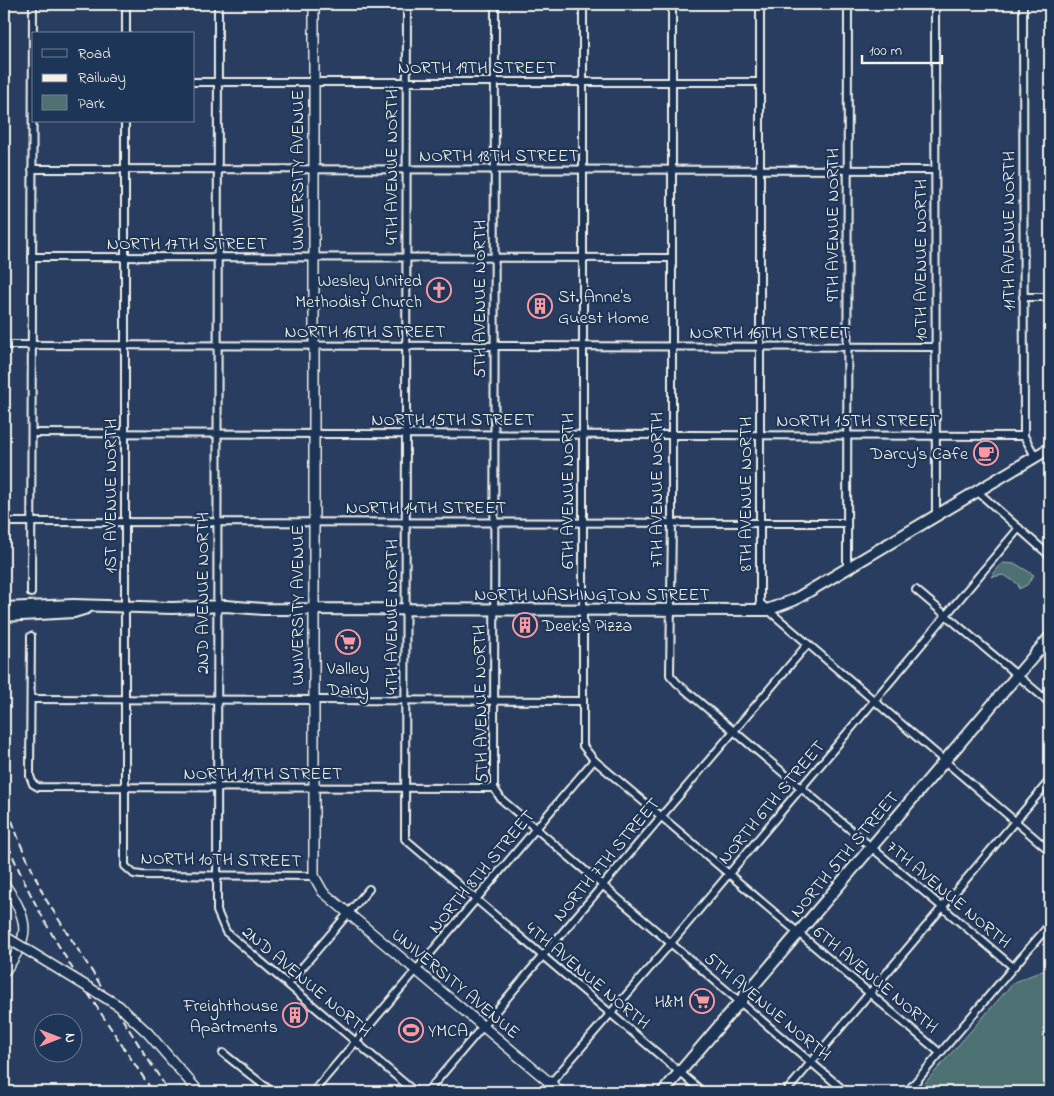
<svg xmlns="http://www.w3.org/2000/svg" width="1054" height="1096" viewBox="0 0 1054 1096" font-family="'Indie Flower',sans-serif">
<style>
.green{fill:#4e7173;stroke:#a1b1ae}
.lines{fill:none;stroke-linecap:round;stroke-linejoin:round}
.street-casing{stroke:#f4f1e8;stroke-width:10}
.secondary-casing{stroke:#f4f1e8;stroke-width:12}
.primary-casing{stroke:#f4f1e8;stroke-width:14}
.street{stroke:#1d3557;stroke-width:6}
.secondary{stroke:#1d3557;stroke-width:9}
.primary{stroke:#1d3557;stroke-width:10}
.rail{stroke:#f4f1e8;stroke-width:2;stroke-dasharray:8 4;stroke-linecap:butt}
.secondary-bridge-casing{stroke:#f4f1e8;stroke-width:12;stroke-linecap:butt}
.secondary-bridge{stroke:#1d3557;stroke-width:9}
.labels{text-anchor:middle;stroke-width:4.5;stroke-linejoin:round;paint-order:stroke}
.street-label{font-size:18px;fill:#f4f1e8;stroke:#1d3557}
.poi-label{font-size:18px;fill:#f4f1e8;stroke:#1d3557;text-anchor:end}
</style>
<rect width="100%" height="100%" fill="#283d60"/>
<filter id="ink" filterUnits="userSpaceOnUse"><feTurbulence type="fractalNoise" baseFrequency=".02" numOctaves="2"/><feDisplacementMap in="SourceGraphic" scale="10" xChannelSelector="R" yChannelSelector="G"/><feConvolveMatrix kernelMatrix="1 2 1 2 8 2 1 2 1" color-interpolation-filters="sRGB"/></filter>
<g filter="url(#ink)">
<g class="green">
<polygon points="1002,563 1016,564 1034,575 1027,585 1019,589 1018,584 1004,575 991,577"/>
<polygon points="1050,968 1050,1092 917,1092 1014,982"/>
</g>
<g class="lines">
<defs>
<g id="street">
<polyline points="218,4 217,911 226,932 415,1092"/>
<polyline points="407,4 405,839 703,1092"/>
<polyline points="495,4 494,788 501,799 846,1092"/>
<polyline points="583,4 583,746 594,760 657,813 940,1053"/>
<polyline points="672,4 672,522 670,675 677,683 1013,967"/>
<polyline points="760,4 760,603 1050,851"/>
<polyline points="935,4 936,515"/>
<polyline points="1023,4 1024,436 1035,456"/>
<polyline points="126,34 126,4"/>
<polyline points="194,82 760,82"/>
<polyline points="125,121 125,866 134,874 141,875 314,876"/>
<polyline points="32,169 935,170"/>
<polyline points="32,257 671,258"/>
<polyline points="1023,297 1050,297"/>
<polyline points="4,345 935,347"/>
<polyline points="32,433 1024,436"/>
<polyline points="978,492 1050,556"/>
<polyline points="4,522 847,523"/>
<polyline points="847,566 848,4"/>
<polyline points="916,590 1050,703"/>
<polyline points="31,593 33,4"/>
<polyline points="31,636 30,776 33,784 38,787 494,788"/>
<polyline points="31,699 582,701"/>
<polyline points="288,984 369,889"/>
<polyline points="223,1053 272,1092"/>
<polyline points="313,1092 594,760"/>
<polyline points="427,1092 807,645"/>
<polyline points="543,1092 671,943 1019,528"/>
<polyline points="786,1092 1050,780"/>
<polyline points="907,1092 1050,924"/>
</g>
<g id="secondary">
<polyline points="314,4 314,876 323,892 561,1092"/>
<path d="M4 884C30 920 31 937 4 972"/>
</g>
<g id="primary">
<polyline points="4,608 73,605 172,608 226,606 263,609 767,610 794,600 1050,448"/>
<polyline points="4,616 74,612 87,608"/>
<polyline points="663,1092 1050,637"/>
</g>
</defs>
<use href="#street" class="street-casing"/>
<use href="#secondary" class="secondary-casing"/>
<use href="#primary" class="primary-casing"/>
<use href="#street" class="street"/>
<use href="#secondary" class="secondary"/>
<use href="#primary" class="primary"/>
<g class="rail">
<polyline points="4,798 20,843 45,898 169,1092"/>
<path d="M4 834C39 927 99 1009 153 1092"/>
</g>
<defs>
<polyline id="secondary-bridge" points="4,936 119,1006 148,1033 199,1092"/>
</defs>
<use href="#secondary-bridge" class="secondary-bridge-casing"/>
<use href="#secondary-bridge" class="secondary-bridge"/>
</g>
</g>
<defs>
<symbol id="church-ring" viewBox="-11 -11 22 22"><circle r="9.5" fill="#1d3557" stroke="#ff9aa2" stroke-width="1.5"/><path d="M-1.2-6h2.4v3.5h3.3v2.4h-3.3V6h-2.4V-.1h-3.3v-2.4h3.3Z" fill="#ff9aa2"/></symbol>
<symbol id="building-ring" viewBox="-11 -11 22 22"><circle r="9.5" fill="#1d3557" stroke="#ff9aa2" stroke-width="1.5"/><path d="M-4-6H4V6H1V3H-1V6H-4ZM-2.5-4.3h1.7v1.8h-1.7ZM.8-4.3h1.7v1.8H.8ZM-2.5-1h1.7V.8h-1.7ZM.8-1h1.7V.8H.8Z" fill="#ff9aa2"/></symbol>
<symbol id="cafe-ring" viewBox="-11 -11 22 22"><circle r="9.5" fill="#1d3557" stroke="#ff9aa2" stroke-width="1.5"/><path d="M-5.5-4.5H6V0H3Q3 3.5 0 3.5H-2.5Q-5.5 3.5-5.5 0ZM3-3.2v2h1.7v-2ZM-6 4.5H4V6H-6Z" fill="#ff9aa2"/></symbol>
<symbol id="supermarket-ring" viewBox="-11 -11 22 22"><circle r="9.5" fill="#1d3557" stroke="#ff9aa2" stroke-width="1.5"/><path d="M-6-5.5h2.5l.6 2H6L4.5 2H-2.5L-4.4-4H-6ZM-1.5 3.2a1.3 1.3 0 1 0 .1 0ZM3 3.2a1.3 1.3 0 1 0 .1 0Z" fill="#ff9aa2"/></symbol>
<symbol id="stadium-ring" viewBox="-11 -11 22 22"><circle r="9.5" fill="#1d3557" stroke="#ff9aa2" stroke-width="1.5"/><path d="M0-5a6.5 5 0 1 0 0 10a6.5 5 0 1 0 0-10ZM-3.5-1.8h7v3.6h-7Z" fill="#ff9aa2"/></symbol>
</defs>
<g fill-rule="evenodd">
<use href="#church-ring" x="425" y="276" width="28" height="28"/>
<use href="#building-ring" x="526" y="292" width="28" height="28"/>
<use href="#cafe-ring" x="972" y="439" width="28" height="28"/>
<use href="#building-ring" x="511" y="611" width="28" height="28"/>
<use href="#supermarket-ring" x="334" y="628" width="28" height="28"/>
<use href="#supermarket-ring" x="688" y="987" width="28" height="28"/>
<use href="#building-ring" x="281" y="1001" width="28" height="28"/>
<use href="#stadium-ring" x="397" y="1016" width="28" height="28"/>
</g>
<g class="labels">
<g class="street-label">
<text x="477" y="73">NORTH 19TH STREET</text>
<text x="499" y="161">NORTH 18TH STREET</text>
<text transform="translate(391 167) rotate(-90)" y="6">4TH AVENUE NORTH</text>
<text transform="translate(297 170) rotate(-90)" y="6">UNIVERSITY AVENUE</text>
<text transform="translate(832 225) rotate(-90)" y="6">9TH AVENUE NORTH</text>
<text transform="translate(1008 231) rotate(-90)" y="6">11TH AVENUE NORTH</text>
<text x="187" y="249">NORTH 17TH STREET</text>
<text transform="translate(920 260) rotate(-90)" y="6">10TH AVENUE NORTH</text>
<text transform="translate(479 299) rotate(-90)" y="6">5TH AVENUE NORTH</text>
<text x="365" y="337">NORTH 16TH STREET</text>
<text x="770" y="338">NORTH 16TH STREET</text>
<text x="453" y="425">NORTH 15TH STREET</text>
<text x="858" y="426">NORTH 15TH STREET</text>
<text transform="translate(656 490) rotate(-90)" y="6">7TH AVENUE NORTH</text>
<text transform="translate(567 491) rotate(-90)" y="6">6TH AVENUE NORTH</text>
<text transform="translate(745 494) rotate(-90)" y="6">8TH AVENUE NORTH</text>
<text transform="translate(110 496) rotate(-90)" y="6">1ST AVENUE NORTH</text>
<text x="426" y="513">NORTH 14TH STREET</text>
<text transform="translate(202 593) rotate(-90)" y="6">2ND AVENUE NORTH</text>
<text x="592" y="600">NORTH WASHINGTON STREET</text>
<text transform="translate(297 605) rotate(-90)" y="6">UNIVERSITY AVENUE</text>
<text transform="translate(391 617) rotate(-90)" y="6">4TH AVENUE NORTH</text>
<text transform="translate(480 704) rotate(-91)" y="6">5TH AVENUE NORTH</text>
<text x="263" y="779">NORTH 11TH STREET</text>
<text transform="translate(771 802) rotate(-50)" y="6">NORTH 6TH STREET</text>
<text transform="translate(844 854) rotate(-50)" y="6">NORTH 5TH STREET</text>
<text transform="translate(221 859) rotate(1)" y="6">NORTH 10TH STREET</text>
<text transform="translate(606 859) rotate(-50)" y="6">NORTH 7TH STREET</text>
<text transform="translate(481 871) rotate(-50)" y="6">NORTH 8TH STREET</text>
<text transform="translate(949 894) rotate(40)" y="6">7TH AVENUE NORTH</text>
<text transform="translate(588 975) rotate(40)" y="6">4TH AVENUE NORTH</text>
<text transform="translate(876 979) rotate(40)" y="6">6TH AVENUE NORTH</text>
<text transform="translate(307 981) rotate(40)" y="6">2ND AVENUE NORTH</text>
<text transform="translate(456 983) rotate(40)" y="6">UNIVERSITY AVENUE</text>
<text transform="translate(768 1006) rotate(40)" y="6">5TH AVENUE NORTH</text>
</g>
<g class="poi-label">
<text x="422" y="286">Wesley United<tspan x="422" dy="21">Methodist Church</tspan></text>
<text x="558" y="302" text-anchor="start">St. Anne's<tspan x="558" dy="21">Guest Home</tspan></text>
<text x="968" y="459">Darcy’s Cafe</text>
<text x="542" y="631" text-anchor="start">Deek’s Pizza</text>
<text x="348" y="674" text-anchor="middle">Valley<tspan x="348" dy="21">Dairy</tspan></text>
<text x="684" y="1007">H&amp;M</text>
<text x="278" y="1011">Freighthouse<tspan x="278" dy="21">Apartments</tspan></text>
<text x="428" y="1036" text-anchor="start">YMCA</text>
</g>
</g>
<rect width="1054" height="1096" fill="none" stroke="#1d3557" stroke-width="20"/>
<rect x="10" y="10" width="1034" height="1076" fill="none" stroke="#f4f1e8" stroke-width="2" filter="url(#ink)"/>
<rect x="32" y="32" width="162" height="90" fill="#1d3557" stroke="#738091"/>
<rect x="42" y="49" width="25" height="8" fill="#1d3557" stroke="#738091"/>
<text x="78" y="58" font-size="15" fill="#f4f1e8">Road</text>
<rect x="42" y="74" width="25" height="8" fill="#f4f1e8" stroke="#738091"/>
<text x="78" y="82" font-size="15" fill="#f4f1e8">Railway</text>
<rect x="42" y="95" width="25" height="15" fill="#4e7173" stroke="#738091"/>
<text x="78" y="108" font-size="15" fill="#f4f1e8">Park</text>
<g transform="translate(58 1038) rotate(90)"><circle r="24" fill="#1d3557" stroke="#738091"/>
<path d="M0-4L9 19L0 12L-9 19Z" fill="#ff9aa2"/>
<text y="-8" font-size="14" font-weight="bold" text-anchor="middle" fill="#f4f1e8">N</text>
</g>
<path d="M862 55v8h80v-8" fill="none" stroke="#f4f1e8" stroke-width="2.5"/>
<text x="869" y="55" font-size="15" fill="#f4f1e8" stroke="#1d3557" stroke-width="4" paint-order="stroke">100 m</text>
</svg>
